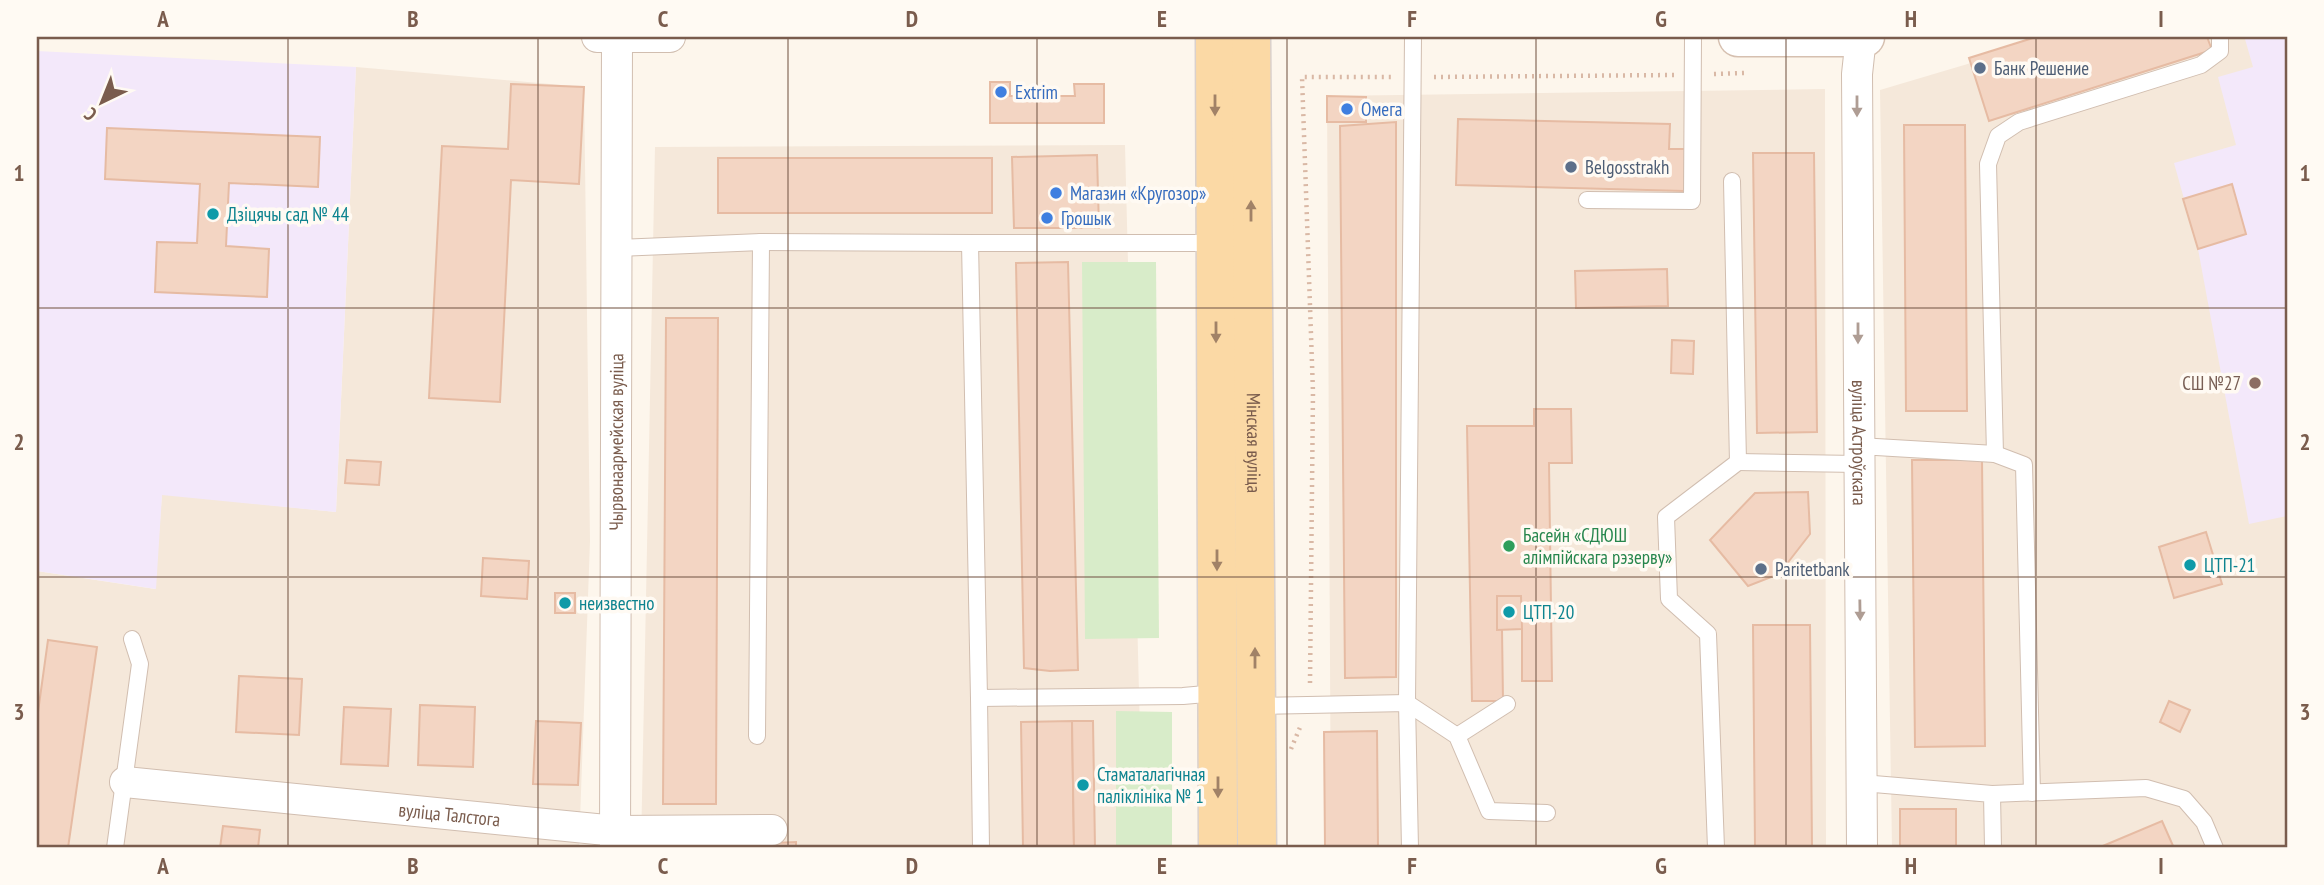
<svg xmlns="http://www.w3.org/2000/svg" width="2324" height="885" viewBox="0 0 2324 885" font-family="'PT Sans Narrow',sans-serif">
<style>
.residential{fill:#f5e8da}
.education{fill:#f3e8fa}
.green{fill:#d8ecc9}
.building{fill:#f3d5c3;stroke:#e6bba3;stroke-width:2}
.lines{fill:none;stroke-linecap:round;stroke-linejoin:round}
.lane-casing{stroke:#d1beb0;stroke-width:18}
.street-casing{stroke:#d1beb0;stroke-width:32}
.secondary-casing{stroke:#d6c0b0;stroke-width:41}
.primary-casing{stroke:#dad1cd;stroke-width:41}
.path{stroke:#d9b8a5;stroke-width:4.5;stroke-dasharray:2 5;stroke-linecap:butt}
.lane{stroke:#fff;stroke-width:16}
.street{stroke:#fff;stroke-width:30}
.secondary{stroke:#fff;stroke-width:38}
.primary{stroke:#fbd9a5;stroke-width:38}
.oneway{fill:#a18267}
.oneway2{fill:#af9d94}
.grid{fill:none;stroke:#7a5c4d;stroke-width:2;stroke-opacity:0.55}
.service-dot{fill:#5c6f8a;stroke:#fffaf3;stroke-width:2.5}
.shop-dot{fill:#3f7fe0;stroke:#fffaf3;stroke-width:2.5}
.culture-dot{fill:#0f9aa8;stroke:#fffaf3;stroke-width:2.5}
.education-dot{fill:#8d6e63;stroke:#fffaf3;stroke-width:2.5}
.leisure-dot{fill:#2e9e5b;stroke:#fffaf3;stroke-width:2.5}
.labels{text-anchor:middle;stroke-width:7;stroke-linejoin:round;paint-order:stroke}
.service-label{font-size:19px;fill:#4e5e75;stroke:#fffaf3;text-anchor:start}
.shop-label{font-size:19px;fill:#366cbe;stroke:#fffaf3;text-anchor:start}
.culture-label{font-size:19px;fill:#0d838f;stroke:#fffaf3;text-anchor:start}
.education-label{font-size:19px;fill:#785e54;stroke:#fffaf3;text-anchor:end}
.street-label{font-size:19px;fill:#7a5c4d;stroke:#fffaf3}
.leisure-label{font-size:19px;fill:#27864d;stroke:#fffaf3;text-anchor:start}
.neatline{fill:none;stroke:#7a5c4d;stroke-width:2.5}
.grid-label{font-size:23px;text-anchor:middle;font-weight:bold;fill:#7a5c4d}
</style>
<rect width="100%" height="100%" fill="#fdf6ec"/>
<g class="residential">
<polygon points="2058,37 2287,37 2287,848 1892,848 1880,90"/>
<polygon points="356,67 584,87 590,541 579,848 37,848 37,571 155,589 162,494 336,512"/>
<polygon points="1825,89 1826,848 1331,848 1327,96"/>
<polygon points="1125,145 1143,848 641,848 655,147"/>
</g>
<g class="education">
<polygon points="2253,37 2287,37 2287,516 2249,524 2198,249 2174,163 2236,145 2218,77 2253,67 2245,39"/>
<polygon points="37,51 356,67 336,512 162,495 156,589 37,571"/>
</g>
<g class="green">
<polygon points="1082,262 1156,262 1159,638 1085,639"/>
<polygon points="1116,711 1172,712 1172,848 1116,848"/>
</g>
<g class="building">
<polygon points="2036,37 2207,37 2212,50 1989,121 1969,58"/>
<polygon points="990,82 1010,82 1010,96 1075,96 1074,84 1104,84 1104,123 990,123"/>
<polygon points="511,84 584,87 579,184 511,180 500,402 429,398 442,146 508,149"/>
<polygon points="1327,96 1366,97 1366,122 1327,122"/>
<polygon points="1458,119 1670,124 1669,149 1685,149 1684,191 1456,185"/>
<polygon points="1396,122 1396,677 1345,678 1340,126"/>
<polygon points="1904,125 1965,125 1967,411 1906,411"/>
<polygon points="107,128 320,137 318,187 229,183 226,246 269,249 267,297 155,292 157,242 197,243 200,184 105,179"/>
<polygon points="1753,153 1814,153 1817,432 1757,433"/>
<polygon points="1097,155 1099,228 1014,228 1012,157"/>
<rect x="718" y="158" width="274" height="55"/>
<polygon points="2232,184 2246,234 2198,249 2183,199"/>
<polygon points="1068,262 1078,670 1050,671 1024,668 1016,263"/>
<polygon points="1667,269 1668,306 1576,308 1575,271"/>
<polygon points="666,318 718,318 716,804 663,804"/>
<polygon points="1672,340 1694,341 1693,374 1671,373"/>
<polygon points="1534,409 1571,409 1572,463 1549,463 1552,681 1522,681 1522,629 1502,629 1503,701 1472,701 1467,426 1534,426"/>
<polygon points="347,460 381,462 379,485 345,483"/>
<polygon points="1912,460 1982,460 1985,746 1915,747"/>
<polygon points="1808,492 1810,534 1779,574 1748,586 1710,540 1755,493"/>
<polygon points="2206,532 2222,584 2174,598 2159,547"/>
<polygon points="483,558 529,561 527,599 481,596"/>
<rect x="555" y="593" width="20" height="20"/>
<polygon points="1497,596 1521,596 1522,629 1497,630"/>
<polygon points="1753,625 1810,625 1812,848 1755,848"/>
<polygon points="48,640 97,647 68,848 37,848 37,719"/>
<polygon points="239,676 302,679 299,735 236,732"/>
<polygon points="2169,701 2190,710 2180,732 2160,722"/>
<polygon points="420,705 475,707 473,767 418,765"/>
<polygon points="344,707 391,709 388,766 341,764"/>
<polygon points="536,721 581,723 578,785 533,784"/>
<polygon points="1072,721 1074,848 1023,848 1021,722"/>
<polygon points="1072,721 1093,721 1095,848 1074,848"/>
<polygon points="1377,731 1378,848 1325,848 1324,732"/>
<rect x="1900" y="809" width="56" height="39"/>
<polygon points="2162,821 2174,848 2098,848"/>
<polygon points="223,826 260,830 258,848 220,848"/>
<polygon points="796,842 796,848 753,848 753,844"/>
</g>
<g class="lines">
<defs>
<g id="lane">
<polyline points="1413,37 1407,703 1457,736 1489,811 1547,813"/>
<polyline points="1587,200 1692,201 1693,37"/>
<polyline points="1215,243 970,243 979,698 1183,696 1217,693"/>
<polyline points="618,248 761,242 970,243"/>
<polyline points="1859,446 1995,454 2024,465 2032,793"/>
<polyline points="1995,454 1988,164 1998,136 2019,122 2201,65 2220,51 2220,37"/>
<polyline points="1738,462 1858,464"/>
<polyline points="979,698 981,848"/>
<polyline points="1255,706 1407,703 1410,848"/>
<polyline points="757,736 761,242"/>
<polyline points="1457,736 1507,704"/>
<polyline points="1862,783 1992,794 1993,848"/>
<polyline points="1992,794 2146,788 2184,799 2204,822 2215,848"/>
<polyline points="115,848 140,664 132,639"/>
<polyline points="1716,848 1708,634 1669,599 1666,517 1738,462 1732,181"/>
</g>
<g id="street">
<polyline points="597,37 670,37"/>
<path id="s1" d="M1861 37 1857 74 1862 848"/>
<path id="s2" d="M125 782 616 831 772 830"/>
<path id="s3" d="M615 848 617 37"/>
</g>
<polyline id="secondary" points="1738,37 1865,37"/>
<g id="primary">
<polyline points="1215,37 1218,848"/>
<path id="s4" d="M1251 37 1257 848"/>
</g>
</defs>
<use href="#lane" class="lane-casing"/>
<use href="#street" class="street-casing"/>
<use href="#secondary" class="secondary-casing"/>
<use href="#primary" class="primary-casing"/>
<g class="path">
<polyline points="1714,74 1744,73"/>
<polyline points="1434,77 1674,75"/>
<polyline points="1310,683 1313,392 1302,77 1394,77"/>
<polyline points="1291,749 1301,725"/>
</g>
<use href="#lane" class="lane"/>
<use href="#street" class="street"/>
<use href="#secondary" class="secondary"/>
<use href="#primary" class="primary"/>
</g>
<defs><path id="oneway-solid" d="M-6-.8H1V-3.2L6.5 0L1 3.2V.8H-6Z" transform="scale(1.75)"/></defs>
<g class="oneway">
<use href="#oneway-solid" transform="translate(1215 105) rotate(90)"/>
<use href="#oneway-solid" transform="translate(1251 211) rotate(-90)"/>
<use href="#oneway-solid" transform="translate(1216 332) rotate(90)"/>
<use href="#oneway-solid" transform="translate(1217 560) rotate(90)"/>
<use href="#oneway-solid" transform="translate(1255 658) rotate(-90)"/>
<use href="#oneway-solid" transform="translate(1218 787) rotate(90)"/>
</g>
<g class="oneway2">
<use href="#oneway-solid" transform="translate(1857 106) rotate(90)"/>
<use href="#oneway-solid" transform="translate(1858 333) rotate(90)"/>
<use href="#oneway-solid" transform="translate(1860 610) rotate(89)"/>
</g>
<path class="grid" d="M288 37V848M538 37V848M788 37V848M1037 37V848M1287 37V848M1536 37V848M1786 37V848M2036 37V848M37 308H2287M37 577H2287"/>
<g class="service-dot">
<circle cx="1980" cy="68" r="7"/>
<circle cx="1571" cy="167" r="7"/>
<circle cx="1761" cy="569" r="7"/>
</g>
<g class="shop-dot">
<circle cx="1001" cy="92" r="7"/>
<circle cx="1347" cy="109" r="7"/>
<circle cx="1056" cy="193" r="7"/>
<circle cx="1047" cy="218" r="7"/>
</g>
<g class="culture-dot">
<circle cx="213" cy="214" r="7"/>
<circle cx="2190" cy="565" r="7"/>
<circle cx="565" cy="603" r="7"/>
<circle cx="1509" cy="612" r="7"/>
<circle cx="1083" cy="785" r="7"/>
</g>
<circle class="education-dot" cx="2255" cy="383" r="7"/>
<circle class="leisure-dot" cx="1509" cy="546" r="7"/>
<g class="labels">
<g class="service-label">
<text x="1994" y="75">Банк Решение</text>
<text x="1585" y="174">Belgosstrakh</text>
<text x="1775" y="576">Paritetbank</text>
</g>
<g class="shop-label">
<text x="1015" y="99">Extrim</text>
<text x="1361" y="116">Омега</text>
<text x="1070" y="200">Магазин «Кругозор»</text>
<text x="1061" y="225">Грошык</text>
</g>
<g class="culture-label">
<text x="227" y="221">Дзіцячы сад № 44</text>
<text x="2204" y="572">ЦТП-21</text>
<text x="579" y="610">неизвестно</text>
<text x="1523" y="619">ЦТП-20</text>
<text x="1097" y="781">Стаматалагічная<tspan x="1097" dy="22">паліклініка № 1</tspan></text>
</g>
<g class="education-label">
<text x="2241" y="390">СШ №27</text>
</g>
<g class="street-label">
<text dy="7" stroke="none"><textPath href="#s1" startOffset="406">вуліца Астроўскага</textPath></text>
<text dy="7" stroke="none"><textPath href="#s3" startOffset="406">Чырвонаармейская вуліца</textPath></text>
<text dy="7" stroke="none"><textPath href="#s4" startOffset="406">Мінская вуліца</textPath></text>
<text dy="7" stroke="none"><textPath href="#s2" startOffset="326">вуліца Талстога</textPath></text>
</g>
<g class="leisure-label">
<text x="1523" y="542">Басейн «СДЮШ<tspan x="1523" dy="22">алімпійскага рэзерву»</tspan></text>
</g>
</g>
<rect width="2324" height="885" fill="none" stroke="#fffaf3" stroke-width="77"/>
<g transform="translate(102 102) rotate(223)" stroke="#fffaf3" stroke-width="5" paint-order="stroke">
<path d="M0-5L12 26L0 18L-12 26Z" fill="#7a5c4d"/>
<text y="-10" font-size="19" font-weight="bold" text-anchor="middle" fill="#7a5c4d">С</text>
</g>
<rect x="38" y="38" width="2248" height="808" class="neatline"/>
<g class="grid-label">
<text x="163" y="27">A</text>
<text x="413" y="27">B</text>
<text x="663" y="27">C</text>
<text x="912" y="27">D</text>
<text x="1162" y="27">E</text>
<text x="1412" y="27">F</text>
<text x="1661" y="27">G</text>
<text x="1911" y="27">H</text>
<text x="2161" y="27">I</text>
<text x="19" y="181">1</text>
<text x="2305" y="181">1</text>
<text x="19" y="450">2</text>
<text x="2305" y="450">2</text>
<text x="19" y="720">3</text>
<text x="2305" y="720">3</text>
<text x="163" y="874">A</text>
<text x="413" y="874">B</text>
<text x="663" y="874">C</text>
<text x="912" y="874">D</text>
<text x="1162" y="874">E</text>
<text x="1412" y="874">F</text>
<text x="1661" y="874">G</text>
<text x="1911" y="874">H</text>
<text x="2161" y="874">I</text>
</g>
</svg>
